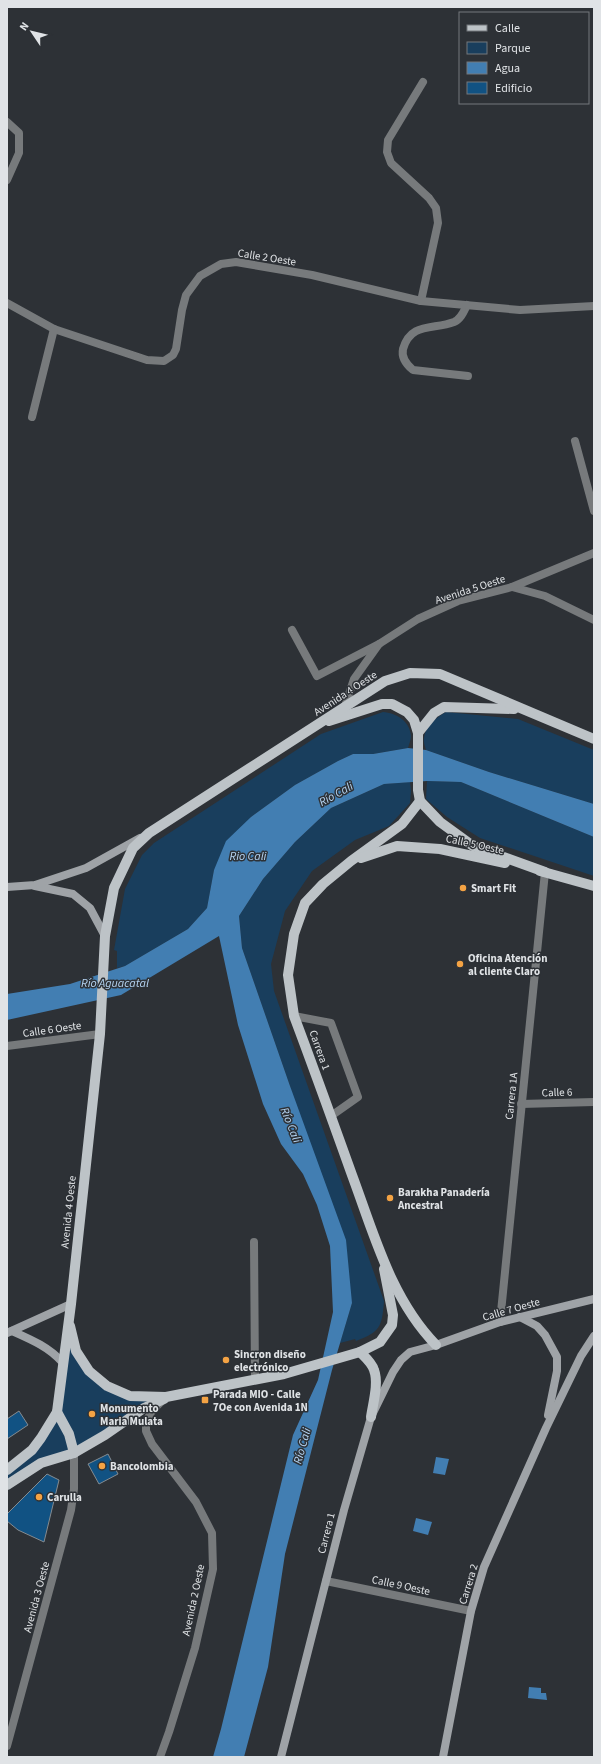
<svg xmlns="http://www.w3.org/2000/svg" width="601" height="1764" viewBox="0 0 601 1764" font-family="'Source Sans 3',sans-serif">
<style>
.green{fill:#193e5d}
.water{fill:#427eb2}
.building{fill:#115283;stroke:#858b90}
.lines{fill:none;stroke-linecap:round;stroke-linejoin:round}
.lane{stroke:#777a7c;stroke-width:8}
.street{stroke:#777a7c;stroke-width:8}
.secondary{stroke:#9fa3a7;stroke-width:8}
.primary{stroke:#bdc3c7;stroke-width:10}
.poi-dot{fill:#f4a344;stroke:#2d3136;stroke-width:1.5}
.labels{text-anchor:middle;stroke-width:3;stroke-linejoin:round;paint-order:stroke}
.street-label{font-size:11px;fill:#e0e3e6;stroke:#2d3136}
.poi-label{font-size:11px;font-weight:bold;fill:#e0e3e6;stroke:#2d3136;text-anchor:start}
.water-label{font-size:12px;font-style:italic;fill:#b4d3f1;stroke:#2d3136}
</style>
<rect width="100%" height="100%" fill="#2d3136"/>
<g class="green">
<path d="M383 712C396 713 410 721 411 736 411 740 409 744 408 748L373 754H353L338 761 295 785 251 817 214 870 207 908 188 929 125 966 117 968V951L114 950 125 889 142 855 154 843 321 734Z"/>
<path d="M446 712 518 719 594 750V804L489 772 426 750C425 746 423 741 424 738 425 726 437 717 446 712Z"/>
<polygon points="427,781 461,782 594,837 594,876 480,838 447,817 426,799"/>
<path d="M410 782 411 791 410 803 389 826 355 840 312 871 285 911 271 964 274 991 384 1301C382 1327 380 1332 356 1341L355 1339 340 1343 352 1303 290 1086 242 948 239 916 263 879 295 842 331 808 384 784Z"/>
<polygon points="70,1328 89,1371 130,1396 166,1397 105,1435 41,1463 7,1485 7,1470 32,1450 57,1412"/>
</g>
<g class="water">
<polygon points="408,748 426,750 489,772 594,804 594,837 461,782 427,781 384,784 331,808 295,842 263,879 239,916 242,948 290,1086 346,1240 352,1303 332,1370 285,1554 268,1667 244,1757 213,1757 221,1729 293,1435 318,1380 333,1312 330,1246 317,1205 303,1174 281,1144 263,1104 238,1025 219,936 121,995 7,1020 7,994 70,984 125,966 188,929 207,908 214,870 226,841 251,817 295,785 338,761 353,754 373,754"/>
<polygon points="436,1457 449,1459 445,1475 433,1473"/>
<polygon points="416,1518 432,1522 428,1535 413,1531"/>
<polygon points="529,1687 541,1688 541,1693 546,1693 547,1700 528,1698"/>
</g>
<g class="building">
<polygon points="19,1411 28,1425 7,1439 7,1419"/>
<polygon points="108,1454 118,1474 99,1484 88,1464"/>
<polygon points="47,1474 59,1480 44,1542 18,1530 7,1521 7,1514"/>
</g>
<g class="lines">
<g class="lane">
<polyline points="421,301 438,223 436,208 429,198 391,163 387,152 388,140 423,82"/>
<path d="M467 305C464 311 461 319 454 322 433 330 411 322 403 349 401 358 407 365 413 370L468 376"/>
<polyline points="292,630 317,676 379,644"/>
<polyline points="294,1016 331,1023 358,1097 331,1116"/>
</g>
<g class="street">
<polyline points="7,122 19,133 19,153 7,180"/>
<polyline points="7,303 54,329 147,360 164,361 173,355 176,349 182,310 186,295 200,276 221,264 236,262 312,275 421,301 520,310 594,306"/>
<polyline points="32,417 54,329"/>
<polyline points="575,441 594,511"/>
<polyline points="512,587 545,596 594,620"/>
<polyline points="345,706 354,679 379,644 418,619 458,601 512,587 594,553"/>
<polyline points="7,1046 100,1034"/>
<polyline points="521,1104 594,1102"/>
<polyline points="254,1242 255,1379"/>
<polyline points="500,1322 545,872"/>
<polyline points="326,1581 471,1611"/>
<polyline points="7,1746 71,1510 74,1489 74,1453"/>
<polyline points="160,1757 169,1732 195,1648 213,1569 212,1533 196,1502 152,1444 146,1431 146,1421 152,1411 162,1401"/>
</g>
<g class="secondary">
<polyline points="35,886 73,894 90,908 105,936"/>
<polyline points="7,887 35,885 86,868 140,838"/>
<polyline points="520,1317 537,1326 545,1335 557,1357 557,1371 548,1415"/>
<path d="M12 1331C30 1339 49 1347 62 1362"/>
<polyline points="7,1333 71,1304"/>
<polyline points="281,1757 344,1510 371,1417 393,1372 401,1360 410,1352 436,1345 500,1322 594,1299"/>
<polyline points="443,1757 471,1611 484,1567 546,1428 581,1356 594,1336"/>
</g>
<g class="primary">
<polyline points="329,721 382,704 392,704 407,712 414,720 418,733 418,790 420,801 440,822 473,846 545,872"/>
<polyline points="418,733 434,713 444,707 514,709"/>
<path d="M420 801 402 824 351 861 323 884 305 903 294 934 288 975 294 1016C314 1069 333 1122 352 1175 374 1234 391 1299 436 1345"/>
<polyline points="361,858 397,846 440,849 505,863"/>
<polyline points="540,871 594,886"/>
<polyline points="70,1326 76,1351 89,1371 107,1386 130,1396 166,1397 284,1374 360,1352 380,1342 392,1325 393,1315 384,1269"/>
<path d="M360 1352C365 1357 372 1363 374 1370 379 1383 373 1403 371 1417"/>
<polyline points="57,1412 69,1434 74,1453"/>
<polyline points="7,1470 32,1450 41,1438 57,1412 71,1304 100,1034 105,936 114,888 133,848 149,833 385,681 410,673 440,674 594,739"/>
<polyline points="7,1485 41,1463 74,1453 105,1435 144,1408 164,1399"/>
</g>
</g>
<g class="poi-dot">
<circle cx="463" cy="888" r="4"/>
<circle cx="460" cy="964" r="4"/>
<circle cx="390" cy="1198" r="4"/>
<circle cx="226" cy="1360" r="4"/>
<rect x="201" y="1396" width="8" height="8" rx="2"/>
<circle cx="92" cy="1414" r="4"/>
<circle cx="102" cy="1466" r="4"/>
<circle cx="39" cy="1497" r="4"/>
</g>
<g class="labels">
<g class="street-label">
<text transform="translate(267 257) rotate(9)" y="4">Calle 2 Oeste</text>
<text transform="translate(470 589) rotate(-18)" y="4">Avenida 5 Oeste</text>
<text transform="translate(345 693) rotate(-33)" y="4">Avenida 4 Oeste</text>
<text transform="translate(475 844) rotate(12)" y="4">Calle 5 Oeste</text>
<text transform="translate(52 1029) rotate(-8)" y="4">Calle 6 Oeste</text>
<text transform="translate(320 1050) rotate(70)" y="4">Carrera 1</text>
<text transform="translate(557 1092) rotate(-2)" y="4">Calle 6</text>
<text transform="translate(511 1096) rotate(-84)" y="4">Carrera 1A</text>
<text transform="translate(68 1212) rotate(-84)" y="4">Avenida 4 Oeste</text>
<text transform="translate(511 1309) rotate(-16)" y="4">Calle 7 Oeste</text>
<text transform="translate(326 1533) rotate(-76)" y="4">Carrera 1</text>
<text transform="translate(468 1584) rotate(-73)" y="4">Carrera 2</text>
<text transform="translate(401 1585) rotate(12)" y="4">Calle 9 Oeste</text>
<text transform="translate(36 1597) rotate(-75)" y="4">Avenida 3 Oeste</text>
<text transform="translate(193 1600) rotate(-78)" y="4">Avenida 2 Oeste</text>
</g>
<g class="poi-label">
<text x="471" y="892">Smart Fit</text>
<text x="468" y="962">Oficina Atención<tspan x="468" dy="13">al cliente Claro</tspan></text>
<text x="398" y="1196">Barakha Panadería<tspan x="398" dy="13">Ancestral</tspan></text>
<text x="234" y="1358">Sincron diseño<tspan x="234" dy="13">electrónico</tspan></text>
<text x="213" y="1398">Parada MIO - Calle<tspan x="213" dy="13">7Oe con Avenida 1N</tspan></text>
<text x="100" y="1412">Monumento<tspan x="100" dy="13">Maria Mulata</tspan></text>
<text x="110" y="1470">Bancolombia</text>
<text x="47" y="1501">Carulla</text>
</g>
<g class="water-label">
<text transform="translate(336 794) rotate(-29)" y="4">Río Cali</text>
<text x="248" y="860">Rio Cali</text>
<text x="115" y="987">Río Aguacatal</text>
<text transform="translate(291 1125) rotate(68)" y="4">Río Cali</text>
<text transform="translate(302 1446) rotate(-75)" y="4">Río Cali</text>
</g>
</g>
<rect width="601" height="1764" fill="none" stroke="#e0e3e6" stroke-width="16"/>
<rect x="459" y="12" width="130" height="92" fill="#2d3136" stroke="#75787c"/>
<rect x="467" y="25" width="20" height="6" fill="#bdc3c7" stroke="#75787c"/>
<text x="495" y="32" font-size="12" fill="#e0e3e6">Calle</text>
<rect x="467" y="42" width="20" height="12" fill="#193e5d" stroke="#75787c"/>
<text x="495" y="52" font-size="12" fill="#e0e3e6">Parque</text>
<rect x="467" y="62" width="20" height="12" fill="#427eb2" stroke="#75787c"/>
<text x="495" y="72" font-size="12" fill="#e0e3e6">Agua</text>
<rect x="467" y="82" width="20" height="12" fill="#115283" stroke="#75787c"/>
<text x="495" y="92" font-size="12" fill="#e0e3e6">Edificio</text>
<g transform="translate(32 32) rotate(305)" stroke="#2d3136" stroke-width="3" paint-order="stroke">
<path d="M0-3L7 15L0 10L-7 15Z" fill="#e0e3e6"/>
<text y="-6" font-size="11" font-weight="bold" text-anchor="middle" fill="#e0e3e6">N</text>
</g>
</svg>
